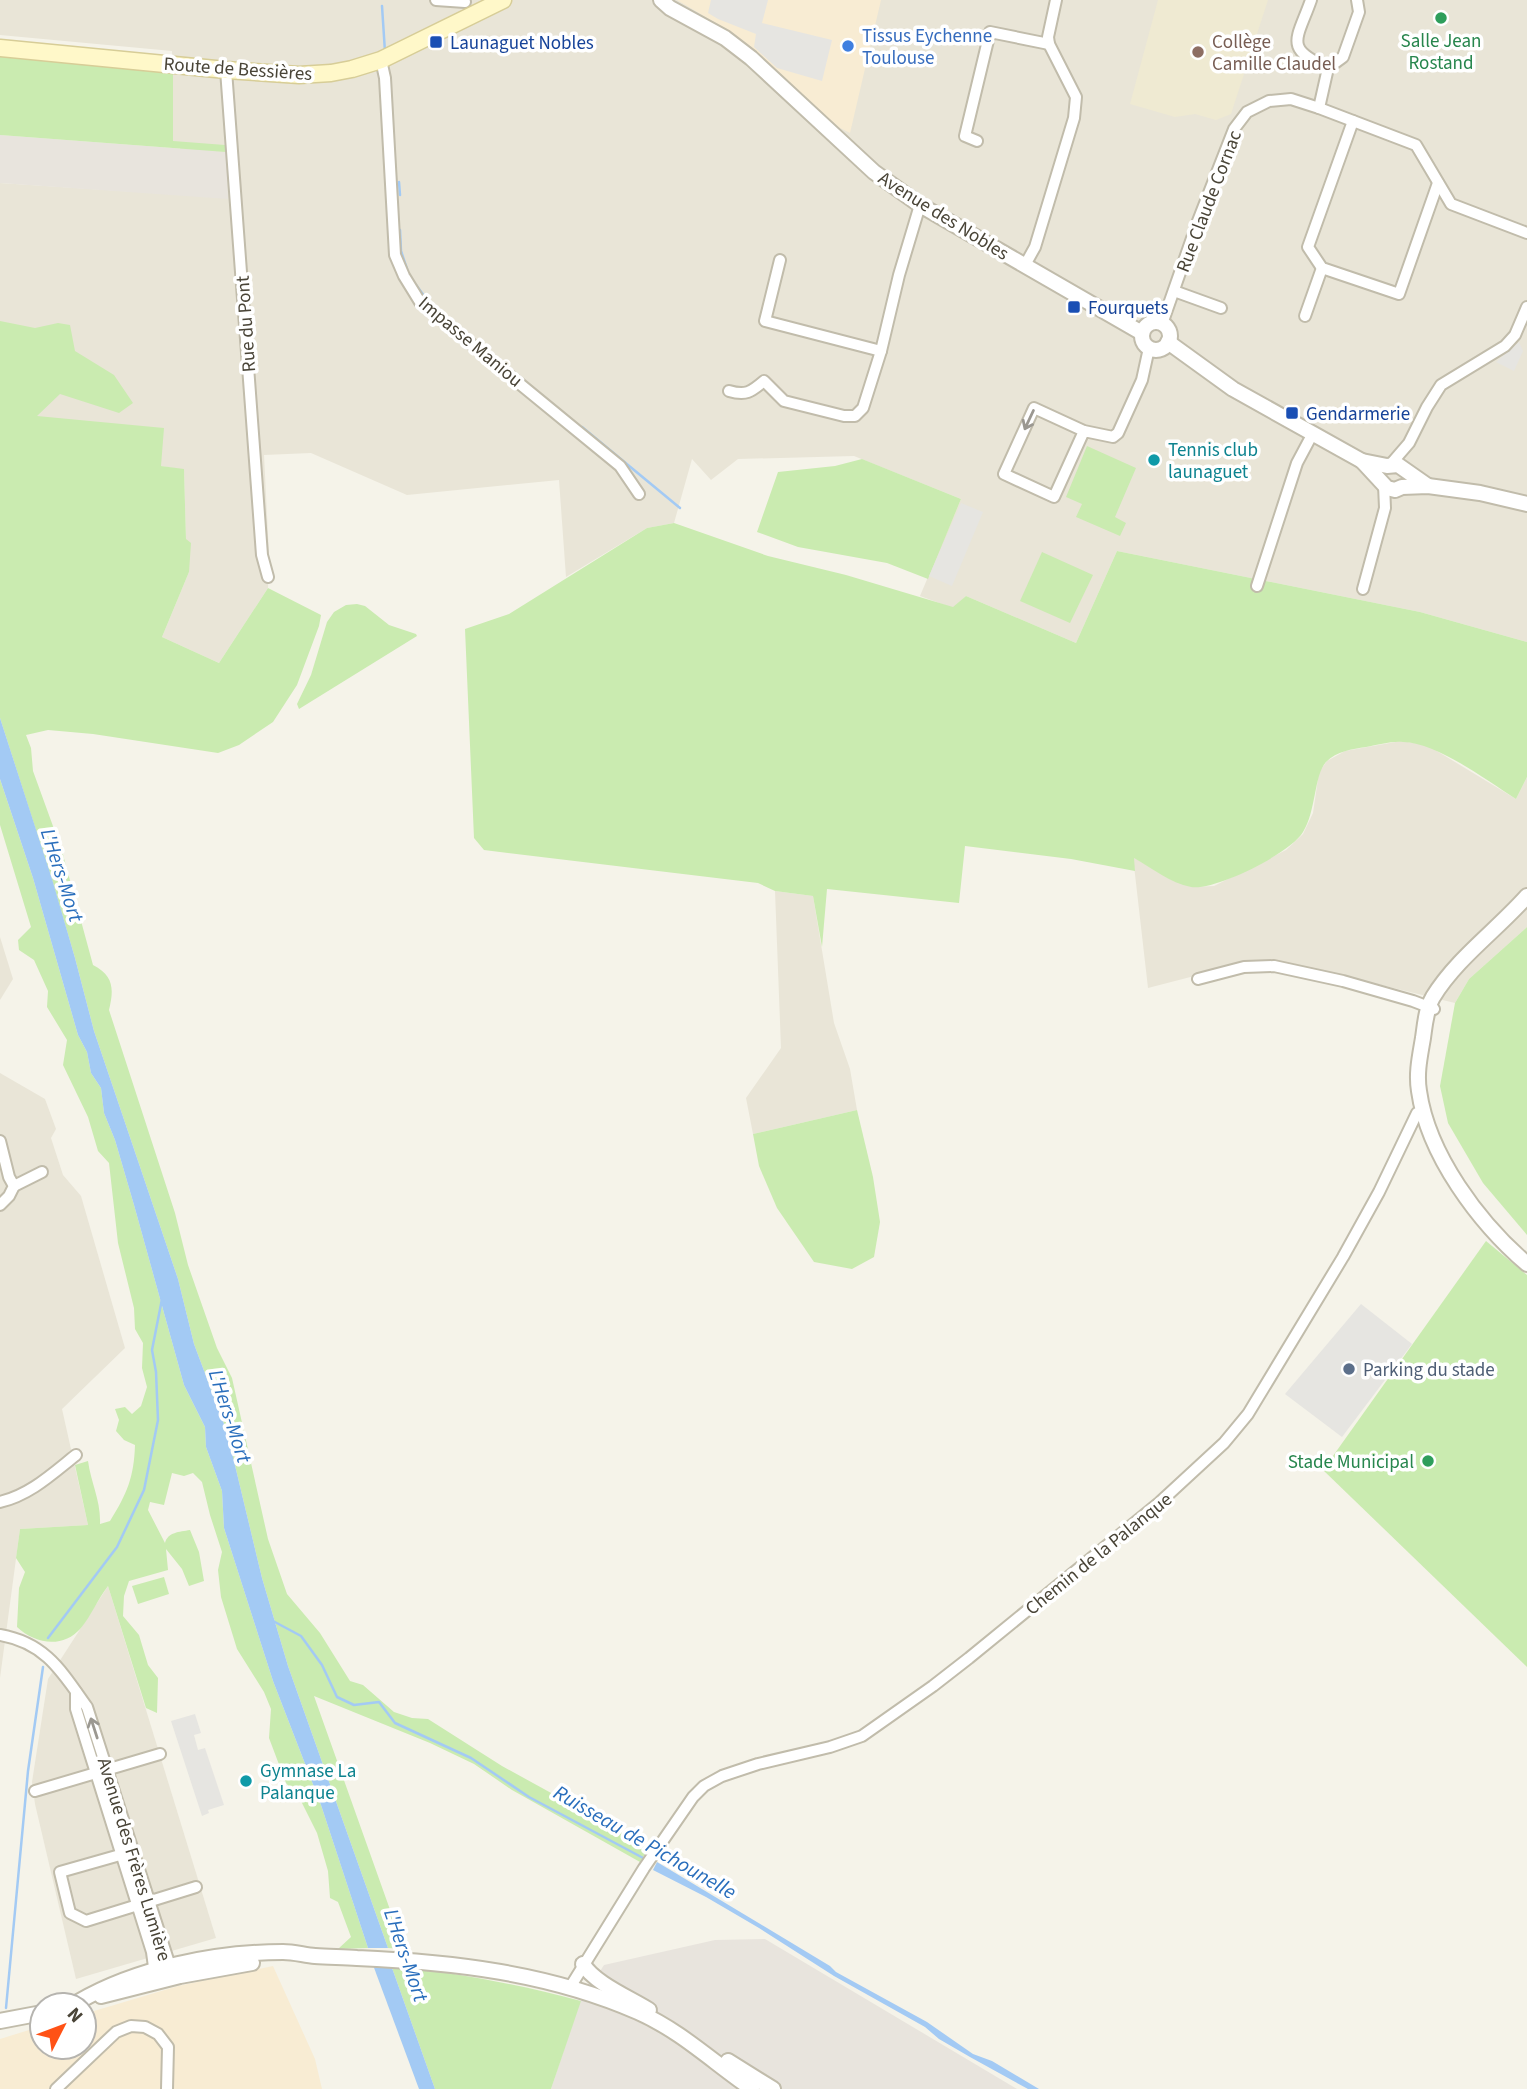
<svg xmlns="http://www.w3.org/2000/svg" width="1527" height="2089" viewBox="0 0 1527 2089" font-family="'Source Sans 3',sans-serif">
<style>
.residential{fill:#e9e5d7}
.commercial{fill:#f8ecd3}
.industrial{fill:#e8e4dd}
.education{fill:#efead2}
.green{fill:#caebb0}
.parking{fill:#e6e5e1}
.water{fill:#a3caf4}
.lines{fill:none;stroke-linecap:round;stroke-linejoin:round}
.stream{stroke:#a3caf4;stroke-width:2.5}
.minor-casing{stroke:#c1bcab;stroke-width:14}
.tertiary-casing{stroke:#c1bcab;stroke-width:18}
.secondary-casing{stroke:#d7cd97;stroke-width:19}
.minor{stroke:#fff;stroke-width:10}
.tertiary{stroke:#fff;stroke-width:14}
.secondary{stroke:#fff8c9;stroke-width:16}
.oneway{stroke:#9b9891}
.leisure-dot{fill:#2e9e5b;stroke:#fff;stroke-width:2.5}
.transit-dot{fill:#1a4fb4;stroke:#fff;stroke-width:2.5}
.shop-dot{fill:#3f7fe0;stroke:#fff;stroke-width:2.5}
.education-dot{fill:#8d6e63;stroke:#fff;stroke-width:2.5}
.culture-dot{fill:#0f9aa8;stroke:#fff;stroke-width:2.5}
.service-dot{fill:#5c6f8a;stroke:#fff;stroke-width:2.5}
.labels{text-anchor:middle;stroke-width:7;stroke-linejoin:round;paint-order:stroke}
.shop-label{font-size:19px;fill:#366cbe;stroke:#fff;text-anchor:start}
.leisure-label{font-size:19px;fill:#27864d;stroke:#fff}
.education-label{font-size:19px;fill:#785e54;stroke:#fff;text-anchor:start}
.transit-label{font-size:19px;fill:#164399;stroke:#fff;text-anchor:start}
.street-label{font-size:19px;fill:#494437;stroke:#fff}
.culture-label{font-size:19px;fill:#0d838f;stroke:#fff;text-anchor:start}
.service-label{font-size:19px;fill:#4e5e75;stroke:#fff;text-anchor:start}
.water-label{font-size:21px;font-style:italic;fill:#296ebc;stroke:#fff}
</style>
<rect width="100%" height="100%" fill="#f5f3e9"/>
<g class="residential">
<polygon points="0,0 1527,0 1527,642 1420,612 1117,551 1076,643 966,596 953,608 920,596 961,499 854,456 738,459 711,480 692,459 674,523 647,528 566,577 559,480 407,495 311,453 264,455 269,555 268,588 219,663 162,637 189,572 186,539 184,470 161,466 0,413 0,183 228,198 173,141 172,51 0,35"/>
<polygon points="1401,741 1427,745 1516,799 1527,777 1527,927 1469,979 1455,1003 1291,963 1252,961 1148,988 1133,857 1170,879 1192,887 1214,886 1286,850 1303,834 1313,813 1319,772 1327,761 1345,751"/>
<polygon points="775,891 813,896 834,1023 850,1069 857,1110 753,1134 746,1098 781,1048"/>
<polygon points="0,937 13,979 0,1000"/>
<polygon points="0,1073 45,1099 56,1129 51,1138 63,1175 81,1196 125,1348 62,1409 88,1525 20,1529 0,1678"/>
<polygon points="108,1586 216,1938 76,1979 35,1804 32,1782 48,1679"/>
</g>
<g class="commercial">
<polygon points="677,0 881,0 850,133 840,128 719,25"/>
<polygon points="273,1966 315,2059 322,2089 0,2089 0,2039 42,2026 42,2047 84,2047 84,2014 178,1986"/>
</g>
<g class="industrial">
<polygon points="0,135 226,152 228,199 0,183"/>
<polygon points="765,1939 1017,2089 551,2089 579,2004 604,1965 715,1940"/>
</g>
<polygon class="education" points="1158,0 1268,0 1231,114 1216,120 1195,114 1175,117 1130,104"/>
<g class="green">
<polygon points="0,56 173,72 173,141 225,145 226,152 0,135"/>
<path d="M0 321 35 328 58 323 70 325 75 351 114 375 133 403 119 413 60 394 37 416 164 428 161 466 184 469 186 539 191 543 189 572 162 637 219 663 268 588 321 615 319 626 297 685 273 722 239 745 218 753 93 734 48 730 26 735 31 748 33 771 62 851 93 965C114 976 114 989 109 1010L175 1213 188 1265 217 1348 232 1378 268 1539 287 1594 320 1633 350 1681 363 1685 394 1712 412 1718 428 1719 502 1766 553 1794 583 1806 612 1830 634 1835 650 1846 640 1862 512 1790 474 1764 430 1743 314 1696 404 1949 388 1948 288 1666 262 1578 227 1432 194 1344 178 1279 94 1031 75 958 52 880 0 718Z"/>
<polygon points="1087,446 1136,468 1115,517 1126,523 1120,536 1076,517 1082,504 1066,497"/>
<polygon points="862,459 961,499 928,579 887,563 798,547 757,532 778,472 835,466"/>
<path d="M674 523 768 556 846 575 953 607 966 596 1076 643 1117 551 1420 612 1527 642V777L1516 799C1486 780 1438 743 1403 742 1391 741 1378 745 1366 747 1352 749 1337 751 1326 762 1314 775 1316 812 1303 832 1291 853 1215 891 1191 887 1170 883 1152 868 1134 858L1135 871 1071 859 965 846 959 903 827 889 822 947 813 896 775 891 758 883 484 850 474 838 465 629 509 614 647 528Z"/>
<polygon points="1042,552 1093,575 1070,623 1020,601"/>
<polygon points="357,604 365,606 389,625 416,634 417,636 299,709 297,704 311,675 327,622 334,612 346,605"/>
<path d="M0 779 33 878 78 1035 87 1052 91 1073 101 1088 104 1113 115 1140 134 1205 184 1385 205 1427 206 1447 222 1491 224 1528 273 1681 321 1805 368 1948 338 1949 351 1937 338 1902 330 1898 328 1871 317 1833 301 1801 286 1783 269 1738 271 1709 264 1692 237 1649 221 1597 218 1570 222 1552 210 1515 202 1482 193 1473 184 1476 172 1473 164 1505 150 1502 148 1510 165 1543C168 1532 179 1532 190 1530L199 1552 204 1581 189 1586 182 1569 166 1549 168 1570 129 1581 124 1596 123 1616 139 1635 148 1665 158 1678 157 1713 146 1708 108 1586C98 1599 91 1616 81 1628 63 1649 35 1644 17 1627L19 1588 25 1572 16 1558 20 1529 88 1525 75 1465 88 1461C91 1483 101 1501 100 1524L110 1521C127 1494 134 1477 135 1445L124 1440 116 1431 119 1420 115 1409 125 1407 132 1414 141 1406 147 1387 142 1368 143 1343 135 1329 134 1308 118 1243 109 1163 98 1151 88 1117 63 1065 67 1040 47 1007 48 991 34 960 19 950 18 940 31 927 0 825Z"/>
<polygon points="1527,927 1527,1235 1483,1183 1448,1123 1440,1086 1455,1003 1469,979"/>
<polygon points="857,1110 873,1177 880,1222 874,1257 852,1269 814,1262 777,1208 759,1166 753,1134"/>
<polygon points="1486,1241 1527,1275 1527,1667 1323,1470"/>
<polygon points="164,1577 169,1594 138,1604 132,1586"/>
<path d="M391 1965C456 1973 518 1984 581 2001L551 2089H435Z"/>
</g>
<g class="parking">
<polygon points="711,0 768,0 762,23 832,40 822,81 777,68 754,47 756,34 718,19 708,13"/>
<polygon points="1519,342 1523,351 1514,371 1496,362"/>
<polygon points="961,503 983,512 952,586 929,576"/>
<polygon points="1361,1304 1412,1344 1342,1437 1285,1394"/>
<polygon points="195,1714 201,1733 194,1735 198,1750 205,1748 224,1805 208,1810 209,1813 202,1816 171,1721"/>
</g>
<g class="water">
<polygon points="0,718 52,879 75,958 94,1031 178,1279 194,1344 227,1432 262,1578 288,1666 388,1948 368,1948 321,1805 273,1681 224,1528 222,1491 206,1447 205,1427 184,1385 134,1205 115,1140 104,1113 101,1088 91,1073 87,1052 78,1035 33,878 0,779"/>
<polygon points="657,1862 830,1966 836,1972 927,2022 973,2054 992,2061 1039,2089 1028,2089 970,2057 939,2039 925,2027 834,1976 759,1928 706,1897 653,1870"/>
<polygon points="373,1965 391,1965 435,2089 419,2089"/>
</g>
<g class="lines">
<g class="stream">
<polyline points="382,6 385,52"/>
<polyline points="399,182 400,195"/>
<polyline points="400,230 401,251 407,269"/>
<polyline points="416,285 431,305"/>
<polyline points="582,427 680,508"/>
<polyline points="273,1621 301,1636 322,1665 337,1697 354,1705 379,1702 395,1723 471,1758 529,1797 645,1859"/>
<polyline points="48,1638 117,1547 144,1490 158,1420 156,1372 152,1350 162,1299"/>
<polyline points="6,2008 28,1771 43,1667"/>
</g>
<defs>
<g id="minor">
<polyline points="436,0 465,2"/>
<path d="M1311 0C1297 40 1283 48 1328 68"/>
<polyline points="381,60 385,78 395,255 404,276 420,302 620,466 639,494"/>
<polyline points="1328,68 1343,57 1359,12 1357,0"/>
<polyline points="226,70 262,555 268,577"/>
<polyline points="1319,108 1328,68"/>
<polyline points="1353,121 1308,247 1322,268 1399,294 1438,183"/>
<polyline points="977,141 965,136 990,32 1049,44"/>
<polyline points="780,260 765,321 881,351 899,275 920,205"/>
<polyline points="1025,265 1035,247 1074,118 1076,97 1049,44 1048,37 1056,0"/>
<polyline points="1174,291 1221,308"/>
<polyline points="1305,316 1322,268"/>
<polyline points="1162,324 1198,221 1234,129 1247,112 1269,101 1291,99 1319,108 1416,145 1451,204 1527,233"/>
<path d="M729 391C746 396 751 392 764 381L784 401 844 416H855L863 408 881 351"/>
<polyline points="1084,431 1054,497 1004,474 1034,408 1084,431 1113,437 1118,433 1142,380 1149,348"/>
<polyline points="1390,465 1409,443 1427,407 1441,385 1505,346 1515,335 1527,307"/>
<polyline points="1257,586 1297,463 1313,433"/>
<polyline points="1363,589 1385,508 1384,485"/>
<polyline points="1198,979 1244,967 1274,966 1343,981 1413,1001 1434,1009"/>
<polyline points="0,1141 9,1177 14,1186 9,1196 0,1205"/>
<polyline points="14,1186 42,1172"/>
<path d="M0 1502C30 1495 52 1474 76 1455"/>
<path d="M0 1635C46 1643 62 1672 87 1707L169 1963 168 1973"/>
<polyline points="76,1692 76,1709 152,1952 154,1967 158,1973"/>
<polyline points="35,1791 160,1754"/>
<polyline points="127,1853 60,1872 70,1913 86,1921 196,1887"/>
<polyline points="569,1989 644,1868 693,1797 704,1786 722,1776 758,1764 830,1747 862,1736 933,1686 969,1658 1159,1503 1224,1443 1248,1414 1343,1257 1379,1192 1417,1113"/>
<polyline points="56,2089 116,2032 131,2026 145,2027 158,2034 168,2047 167,2089"/>
</g>
<g id="tertiary">
<polyline points="661,0 670,8 725,38 751,58 874,172 920,205 1142,333"/>
<circle cx="1156" cy="336" r="14"/>
<polyline points="1168,342 1233,389 1362,461 1387,488 1395,490 1402,487 1428,486 1480,493 1527,504"/>
<polyline points="1362,461 1387,466 1398,465 1428,486"/>
<path d="M1527 896C1497 930 1457 958 1433 997 1426 1009 1425 1024 1423 1038 1420 1056 1416 1073 1419 1091 1428 1155 1479 1223 1527 1264"/>
<path d="M583 1964C594 1983 630 1998 649 2010"/>
<polyline points="101,1996 180,1976 252,1963"/>
<path d="M78 2002C136 1968 216 1952 283 1952 294 1952 304 1955 315 1956 329 1957 343 1957 357 1958 453 1962 549 1973 638 2012 681 2031 714 2063 752 2089"/>
<polyline points="0,2021 42,2013"/>
<polyline points="728,2061 773,2089"/>
</g>
<polyline id="secondary" points="0,48 226,70 299,75 331,73 352,69 381,60 503,0"/>
</defs>
<use href="#minor" class="minor-casing"/>
<use href="#tertiary" class="tertiary-casing"/>
<use href="#secondary" class="secondary-casing"/>
<use href="#minor" class="minor"/>
<use href="#tertiary" class="tertiary"/>
<use href="#secondary" class="secondary"/>
</g>
<defs><path id="oneway-shaft" d="M-6 0H5M1.5-3L5.5 0L1.5 3" fill="none" stroke-width="1.6" stroke-linecap="round" stroke-linejoin="round" transform="scale(1.75)"/></defs>
<g class="oneway">
<use href="#oneway-shaft" transform="translate(1029 420) rotate(115)"/>
<use href="#oneway-shaft" transform="translate(94 1728) rotate(-108)"/>
</g>
<g class="leisure-dot">
<circle cx="1441" cy="18" r="7"/>
<circle cx="1428" cy="1461" r="7"/>
</g>
<g class="transit-dot">
<rect x="429" y="35" width="14" height="14" rx="3.5"/>
<rect x="1067" y="300" width="14" height="14" rx="3.5"/>
<rect x="1285" y="406" width="14" height="14" rx="3.5"/>
</g>
<circle class="shop-dot" cx="848" cy="46" r="7"/>
<circle class="education-dot" cx="1198" cy="52" r="7"/>
<g class="culture-dot">
<circle cx="1154" cy="460" r="7"/>
<circle cx="246" cy="1781" r="7"/>
</g>
<circle class="service-dot" cx="1349" cy="1369" r="7"/>
<g class="labels">
<g class="shop-label">
<text x="862" y="42">Tissus Eychenne<tspan x="862" dy="22">Toulouse</tspan></text>
</g>
<g class="leisure-label">
<text x="1441" y="47">Salle Jean<tspan x="1441" dy="22">Rostand</tspan></text>
<text x="1414" y="1468" text-anchor="end">Stade Municipal</text>
</g>
<g class="education-label">
<text x="1212" y="48">Collège<tspan x="1212" dy="22">Camille Claudel</tspan></text>
</g>
<g class="transit-label">
<text x="450" y="49">Launaguet Nobles</text>
<text x="1088" y="314">Fourquets</text>
<text x="1306" y="420">Gendarmerie</text>
</g>
<g class="street-label">
<text transform="translate(238 68) rotate(4)" y="7">Route de Bessières</text>
<text transform="translate(1208 201) rotate(-69)" y="7">Rue Claude Cornac</text>
<text transform="translate(944 215) rotate(32)" y="7">Avenue des Nobles</text>
<text transform="translate(245 324) rotate(-94)" y="7">Rue du Pont</text>
<text transform="translate(471 341) rotate(40)" y="7">Impasse Maniou</text>
<text transform="translate(1098 1553) rotate(-39)" y="7">Chemin de la Palanque</text>
<text transform="translate(135 1859) rotate(73)" y="7">Avenue des Frères Lumière</text>
</g>
<g class="culture-label">
<text x="1168" y="456">Tennis club<tspan x="1168" dy="22">launaguet</tspan></text>
<text x="260" y="1777">Gymnase La<tspan x="260" dy="22">Palanque</tspan></text>
</g>
<g class="service-label">
<text x="1363" y="1376">Parking du stade</text>
</g>
<g class="water-label">
<text transform="translate(62 875) rotate(72)" y="7">L'Hers-Mort</text>
<text transform="translate(230 1416) rotate(72)" y="7">L'Hers-Mort</text>
<text transform="translate(645 1842) rotate(30)" y="7">Ruisseau de Pichounelle</text>
<text transform="translate(406 1955) rotate(71)" y="7">L'Hers-Mort</text>
</g>
</g>
<g transform="translate(63 2026) rotate(48)"><circle r="33" fill="#ffffff" stroke="#b6b4af" stroke-width="2"/>
<path d="M0-5L12 26L0 18L-12 26Z" fill="#ff5216"/>
<text y="-10" font-size="19" font-weight="bold" text-anchor="middle" fill="#494437">N</text>
</g>
</svg>
